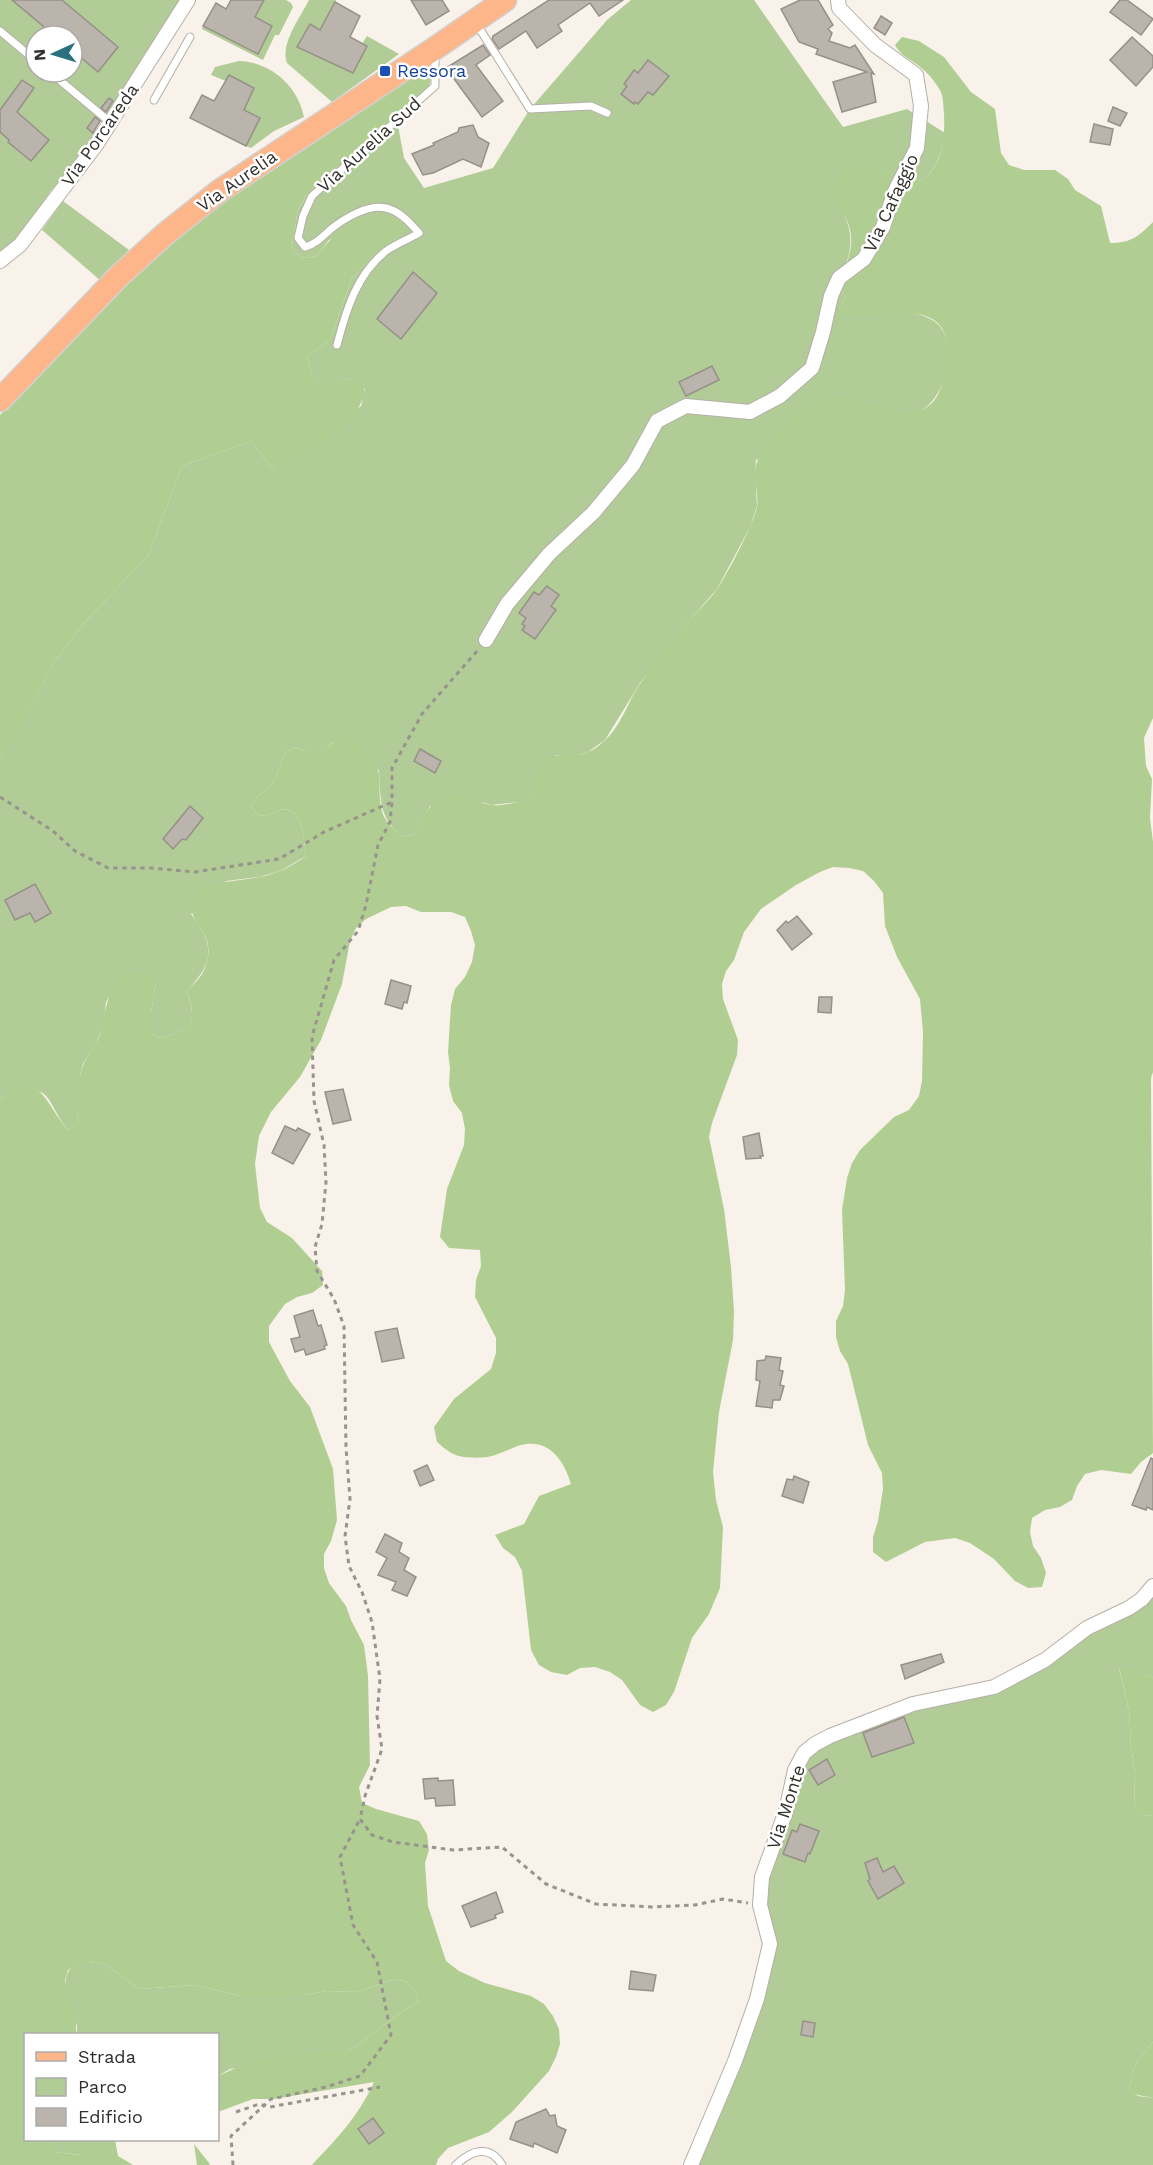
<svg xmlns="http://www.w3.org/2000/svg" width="1153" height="2165" viewBox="0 0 1153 2165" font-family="'Work Sans',sans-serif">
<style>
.green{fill:#b1cc96;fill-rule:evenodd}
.forest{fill:#b1ce92}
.building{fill:#bab4ac;stroke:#969088;stroke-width:1.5}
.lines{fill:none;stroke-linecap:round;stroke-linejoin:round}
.lane-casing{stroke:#b5afa7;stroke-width:9}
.street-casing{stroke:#b5afa7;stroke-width:16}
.primary-casing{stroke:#d2d1d0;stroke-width:25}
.path{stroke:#97938d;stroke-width:3;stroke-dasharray:4.5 4.5;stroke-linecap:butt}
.lane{stroke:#fff;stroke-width:7}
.street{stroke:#fff;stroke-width:14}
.primary{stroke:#fdb58a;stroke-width:22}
.transit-dot{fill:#1a4fb4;stroke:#fff;stroke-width:2}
.labels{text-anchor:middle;stroke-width:5;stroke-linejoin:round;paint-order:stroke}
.transit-label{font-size:18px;fill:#164399;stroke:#fff;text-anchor:start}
.street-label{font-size:18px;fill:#312f2b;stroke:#fff}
</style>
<rect width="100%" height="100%" fill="#f9f2ea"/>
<g class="green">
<path d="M0 0H183L104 125 95 117 87 128 97 136 50 192 17 243 0 257ZM36 36H72V72H36Z"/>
<polygon points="264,0 286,0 291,3 293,7 279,35 275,35 263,60 202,29 203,26 258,53 272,26 255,17"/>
<path d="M309 0H336L323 24V31L310 24 298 47 352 73 366 46 362 44 367 36 399 54 332 102 287 63C280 43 300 18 309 0Z"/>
<path d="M631 0H754L843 127 907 109 945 133C942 152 937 170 921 181L879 169 844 215C855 237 851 257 839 278L845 298 839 308C867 309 910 306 934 321 962 339 945 411 910 414 903 415 894 411 887 410L756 460 755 471 757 506 750 527 717 589 687 623 640 683 605 740 588 752 577 755H556L539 768 529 801 491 805 481 802 430 806 413 835 402 837C378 816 381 800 379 770L332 742C320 757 312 755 296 747L286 752 273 783 257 797 251 806 257 815 267 816C302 794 303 832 306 856L280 871 259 877 226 881 191 914C215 947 215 960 187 991 197 1023 194 1028 161 1038L151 1034V1012L156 982 117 981 106 1002 104 1024 96 1044 83 1064 80 1075 77 1124 68 1130C60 1122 51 1099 44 1094 28 1083 13 1089 0 1100V758L14 740 54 662 85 622 148 556 182 466 251 441 273 470 361 406 365 389 351 378 317 389 307 357 330 340 352 278 404 221 379 216 329 240 317 256 304 258 294 252 292 246 298 210 307 195 317 183 397 120 404 158 424 188 493 168 530 109 607 20Z"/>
<path d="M239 61C271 62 298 86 304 117L274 131 251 148 246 146 260 119 244 110 254 88 229 75 226 81 211 75 215 67Z"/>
<polygon points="63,201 129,250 101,281 42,230"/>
<polygon points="1153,1588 1153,1678 1119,1668 1129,1711 1131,1745 1135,1774 1134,1809 1143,1816 1153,1815 1153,2042 1135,2065 1129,2090 1138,2096 1153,2098 1153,2165 692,2165 772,1944 762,1905 791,1790 815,1747 914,1710 997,1691"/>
<path d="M96 1962 106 1965 139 1989 195 1985 240 1996 305 1995 326 1991 358 1992 388 1981 399 1979 408 1983 415 1991 419 2001 389 2021 353 2049 230 2069 218 2076V2034H76C79 2025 75 2020 71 2012 65 1999 60 1970 77 1964 82 1962 91 1963 96 1962Z"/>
<polygon points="52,2140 85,2140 82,2155 53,2152"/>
</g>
<g class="forest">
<path d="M902 37 919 41 944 57 971 92 995 109 1001 153 1009 165 1024 170H1055L1068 179 1075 190 1101 206 1110 243C1131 243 1138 237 1153 222V718L1144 738 1146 766 1152 779 1150 818 1153 842V1072L1151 1078 1153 1453 1141 1462 1131 1474 1101 1470 1085 1474 1077 1486 1072 1500 1060 1507 1045 1510 1032 1518 1030 1532 1033 1546 1041 1558 1046 1573 1042 1587 1028 1588 1015 1581 994 1559 970 1543 955 1538 925 1542 886 1562 873 1552V1537L878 1521 883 1489 882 1473 868 1445 848 1364 840 1351 836 1337V1321L843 1306 845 1290 842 1210 847 1178 852 1163 860 1150 894 1117 909 1110 919 1096 922 1081 923 1032 920 999 897 957 885 926 883 893 874 881 863 871 849 868 833 867 820 872 796 885 761 909 744 932 734 960 726 971 722 984 723 999 738 1040 737 1055 712 1123 709 1137 724 1209 731 1267 734 1312 733 1340 719 1412 713 1472 716 1500 723 1527 720 1588 709 1614 692 1638 674 1692 666 1705 653 1712 640 1705 622 1680 610 1672 595 1667 580 1668 567 1675 551 1672 539 1665 531 1650 522 1571 515 1557 503 1548 495 1535 524 1524 539 1496 571 1484C565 1464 552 1441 527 1444 515 1445 504 1453 492 1456 485 1458 472 1458 464 1457 453 1456 445 1449 437 1442L434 1427 454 1399 491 1369 496 1353V1338L475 1297 476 1280 481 1266 480 1250 449 1248 440 1237 447 1189 464 1145 465 1129 462 1113 453 1101 449 1085 450 1068 448 1052 451 1005 455 989 465 977 472 962 475 945 471 931 465 917 451 912H421L406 906 391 907 366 919 356 928 350 941 342 984 321 1040 300 1077 271 1112 259 1136 255 1164 260 1208 267 1222 292 1238 322 1271 323 1285 312 1293 297 1297 285 1304 269 1326V1342L290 1381 310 1407 333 1469 337 1520 331 1541 324 1554V1568L329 1583 346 1606 351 1620 364 1645 368 1676 370 1765 359 1787 362 1803 376 1809 419 1821 427 1834 429 1850 425 1863 428 1906 446 1961 459 1971 485 1983 531 1996 544 2004 553 2016 559 2029 560 2044 556 2057 549 2071 512 2112 489 2132 448 2148 438 2159 436 2165H312C338 2137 358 2117 374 2082L274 2099H253L218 2112V2076L253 2060 353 2049 389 2021 419 2001 415 1991 408 1983 399 1979 388 1981 358 1992 326 1991 305 1995 274 1997 240 1996 195 1985 139 1989 106 1965 96 1962 77 1964 68 1970 65 1980 68 2002 76 2020V2034H26V2140H52L54 2152 81 2155 85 2140H115L118 2156 133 2165H0V1100C40 1065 46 1106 68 1130L77 1124C78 1107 76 1088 81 1072 84 1059 95 1048 100 1035 107 1014 106 971 136 972 146 972 150 975 156 982L151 1012V1034L161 1038C194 1028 197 1022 187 991 192 985 200 979 203 972 224 929 178 925 195 892 216 880 236 882 259 877 277 874 292 866 306 856 303 832 302 794 267 816L257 815 251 806 257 797 273 783 286 752 296 747C322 760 322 749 342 735 353 738 357 742 365 750 388 773 375 784 382 811 384 821 395 830 402 837L413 835C423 818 435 789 459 794 470 795 480 804 491 805 503 806 517 802 529 800 533 790 533 780 538 770 549 747 566 759 585 753 592 751 599 746 604 741 621 727 628 701 640 684 654 663 670 642 687 623 697 611 709 601 717 589 728 573 753 525 757 507 759 496 754 483 755 471 756 451 785 423 800 411 809 405 822 397 833 397 867 396 924 438 941 387 946 371 949 356 946 339 938 296 868 320 841 313L839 308 845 298 839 278C850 259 857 238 845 217 842 211 835 204 833 198 831 192 833 185 836 180 848 155 901 174 921 181 943 166 945 139 944 114 943 104 944 95 938 87 933 79 927 72 919 66 910 59 901 56 895 45Z"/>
<path d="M431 65 432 74 429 86 397 120 317 183 307 195 298 210 292 246 294 252 304 258 317 256C333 234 356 213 385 216 395 217 403 220 409 229L378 250 352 278 330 340 307 357 317 388 351 378 363 383 365 394 351 423 273 470 251 441 182 466 148 556 85 622 54 662 14 741 0 758V415C66 348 129 276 203 218 276 162 355 116 431 65Z"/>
<polygon points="1119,1667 1153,1678 1153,1815 1143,1816 1134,1810 1135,1774 1131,1745 1129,1711"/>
<polygon points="1153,2042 1153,2098 1133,2094 1129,2090 1135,2065"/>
<polygon points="194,2144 209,2163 210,2165 197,2165"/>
</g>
<g class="building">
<polygon points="12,0 62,0 118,47 98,72 72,50 72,36 55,36"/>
<polygon points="231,0 264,0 255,17 272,26 258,54 203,26 216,3 226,9"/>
<polygon points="411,0 442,0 449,11 426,25"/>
<polygon points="549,0 623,0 599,16 590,3 558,25 562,31 537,48 526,31 499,49 492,39 493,36"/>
<polygon points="800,0 818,0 833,25 828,29 832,33 829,41 850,48 855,45 874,74 871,73 876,102 842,112 833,82 867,72 816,54 818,49 799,42 781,9"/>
<polygon points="1120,0 1127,0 1153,19 1141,35 1110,12"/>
<polygon points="335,2 360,16 350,37 367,46 353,73 297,47 310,24 320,30"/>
<polygon points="881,16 892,23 885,35 874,28"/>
<polygon points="1132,37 1153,56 1153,67 1136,86 1110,60"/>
<polygon points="483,45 490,55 476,65 503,101 482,117 446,68"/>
<polygon points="648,60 669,76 653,95 648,92 638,104 635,102 634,104 621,94 627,86 624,84 634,70 638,73"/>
<polygon points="229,75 254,88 244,110 260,118 246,146 190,118 202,95 214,101"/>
<polygon points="22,80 34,88 17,112 49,140 31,161 8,142 9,140 0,132 0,110"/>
<polygon points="109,98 113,101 106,112 101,108"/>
<polygon points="1113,107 1127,113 1120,126 1108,121"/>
<polygon points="95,117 100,121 93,133 87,128"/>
<polygon points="1094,124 1113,129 1110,145 1090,142"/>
<polygon points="473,125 478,137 489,143 481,167 463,159 433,173 423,175 412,154 434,145 433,143 458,132 459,128"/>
<polygon points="413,272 437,293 401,339 377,319"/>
<polygon points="712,366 719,380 686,396 679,382"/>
<polygon points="547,586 559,595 551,606 556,610 535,639 522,630 525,626 522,624 526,618 519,613 534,592 539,595"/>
<polygon points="420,749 441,761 435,773 414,761"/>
<polygon points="190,806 203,818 186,840 182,839 173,849 163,839"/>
<polygon points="35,884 51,913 35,922 30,913 15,920 5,900"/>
<polygon points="797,916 812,934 792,950 777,930 786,921 788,923"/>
<polygon points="391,980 411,986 407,1003 404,1002 402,1009 385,1004"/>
<polygon points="819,997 832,997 831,1013 818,1012"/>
<polygon points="343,1089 351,1120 333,1124 325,1092"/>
<polygon points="285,1126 296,1131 298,1128 310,1134 293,1164 272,1153"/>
<polygon points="759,1133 763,1156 760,1156 761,1158 746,1159 743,1137"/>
<polygon points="313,1310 318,1326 321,1325 327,1345 324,1346 325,1349 306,1355 304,1349 295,1352 291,1339 300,1337 294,1316"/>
<polygon points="397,1328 404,1358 382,1362 375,1332"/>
<polygon points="766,1356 781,1358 779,1370 783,1371 780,1385 784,1386 780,1400 773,1400 772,1408 756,1406 760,1381 756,1380 757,1361 765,1360"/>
<polygon points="1151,1458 1153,1459 1153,1510 1147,1507 1146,1510 1132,1505"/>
<polygon points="427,1465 434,1480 420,1486 414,1471"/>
<polygon points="794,1476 809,1482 803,1503 782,1496 787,1479 793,1480"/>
<polygon points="385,1534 402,1543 399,1552 409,1558 404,1570 416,1577 407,1596 392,1590 396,1582 378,1575 387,1558 376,1552"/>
<polygon points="941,1654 944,1662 905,1679 901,1665"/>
<polygon points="904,1717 914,1743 872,1757 863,1733"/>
<polygon points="827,1759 835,1775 818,1785 809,1770"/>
<polygon points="438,1778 438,1781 453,1780 455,1805 436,1806 435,1798 425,1799 423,1779"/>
<polygon points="800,1824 819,1831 810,1854 808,1853 805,1862 783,1854 792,1830 797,1832"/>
<polygon points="877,1858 883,1872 894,1866 904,1883 878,1899 868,1881 870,1879 865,1863"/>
<polygon points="496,1892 503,1912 495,1915 496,1918 471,1927 462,1906"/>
<polygon points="631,1971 656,1975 653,1991 629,1989"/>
<polygon points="803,2021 815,2023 813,2037 801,2035"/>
<polygon points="546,2109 550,2116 555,2115 557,2126 566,2130 557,2153 534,2143 533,2147 510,2139 516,2122"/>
<polygon points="373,2118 384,2133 369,2144 358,2129"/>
</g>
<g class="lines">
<defs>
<g id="lane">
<polyline points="476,23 530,109 591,106 607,113"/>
<polyline points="0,31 36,61"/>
<polyline points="50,72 111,123"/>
<polyline points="154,100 190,37"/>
<path d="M337 345C346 310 357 274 386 251 396 244 409 239 419 233 411 224 400 211 386 208 368 204 345 218 331 229 322 237 316 244 305 247L298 238 303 216 312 196 435 86V55"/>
<path d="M456 2165C471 2150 490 2144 502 2165"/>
</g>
<g id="street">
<polyline points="0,261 20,245 96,145 188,0"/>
<polyline points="486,640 507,604 549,554 593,513 633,465 657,421 686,406 750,412 780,396 812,368 823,332 831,296 839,278 864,259 883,227 895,191 917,148 921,106 916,75 875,45 839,8 838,0"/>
<polyline points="691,2165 735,2061 757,1999 770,1944 760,1905 762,1877 786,1811 795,1770 804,1753 815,1744 830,1736 913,1704 994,1687 1045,1660 1087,1628 1129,1608 1142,1599 1153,1586"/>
</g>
<polyline id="primary" points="0,400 118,277 164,235 218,192 434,49 505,0"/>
</defs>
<use href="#lane" class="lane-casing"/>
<use href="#street" class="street-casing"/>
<use href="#primary" class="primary-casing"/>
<g class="path">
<polyline points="477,651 422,714 392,768 392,802 390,822 378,845 366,905 358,931 334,960 312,1037 314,1101 324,1145 326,1182 322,1224 315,1247 317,1271 334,1299 344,1326 346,1448 350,1499 345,1536 349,1566 362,1592 372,1622 380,1679 377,1716 382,1749 365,1796 360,1819 372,1835 393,1842 453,1850 502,1847 546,1884 596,1904 652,1907 695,1905 723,1899 748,1903"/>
<polyline points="0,797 53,831 75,851 108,868 151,868 195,872 279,859 324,832 392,802"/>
<polyline points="236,2112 259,2104 270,2107 380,2087"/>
<polyline points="233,2165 231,2136 271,2099 326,2087 360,2076 391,2035 377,1962 353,1925 340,1857 360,1819"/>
</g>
<use href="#lane" class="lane"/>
<use href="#street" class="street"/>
<use href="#primary" class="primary"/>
</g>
<rect class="transit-dot" x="379" y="65" width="12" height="12" rx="3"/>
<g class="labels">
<g class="transit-label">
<text x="397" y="77">Ressora</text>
</g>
<g class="street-label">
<text transform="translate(100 135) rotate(-55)" y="6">Via Porcareda</text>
<text transform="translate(369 145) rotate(-42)" y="6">Via Aurelia Sud</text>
<text transform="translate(237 181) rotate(-35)" y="6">Via Aurelia</text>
<text transform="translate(891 203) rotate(-65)" y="6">Via Cafaggio</text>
<text transform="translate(786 1807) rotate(-72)" y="6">Via Monte</text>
</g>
</g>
<rect x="24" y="2033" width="195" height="108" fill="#ffffff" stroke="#adacaa" stroke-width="1.5"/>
<rect x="36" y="2052" width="30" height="9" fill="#fdb58a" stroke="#adacaa" stroke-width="1.5"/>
<text x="78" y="2063" font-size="18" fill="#312f2b">Strada</text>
<rect x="36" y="2078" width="30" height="18" fill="#b1cc96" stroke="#adacaa" stroke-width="1.5"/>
<text x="78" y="2093" font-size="18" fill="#312f2b">Parco</text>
<rect x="36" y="2108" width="30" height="18" fill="#bab4ac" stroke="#adacaa" stroke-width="1.5"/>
<text x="78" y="2123" font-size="18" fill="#312f2b">Edificio</text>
<g transform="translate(54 54) rotate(266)"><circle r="28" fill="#ffffff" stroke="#adacaa" stroke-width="1.5"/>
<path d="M0-4.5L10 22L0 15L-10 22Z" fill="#2a707e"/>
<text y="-9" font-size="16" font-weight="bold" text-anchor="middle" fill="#312f2b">N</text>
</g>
</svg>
